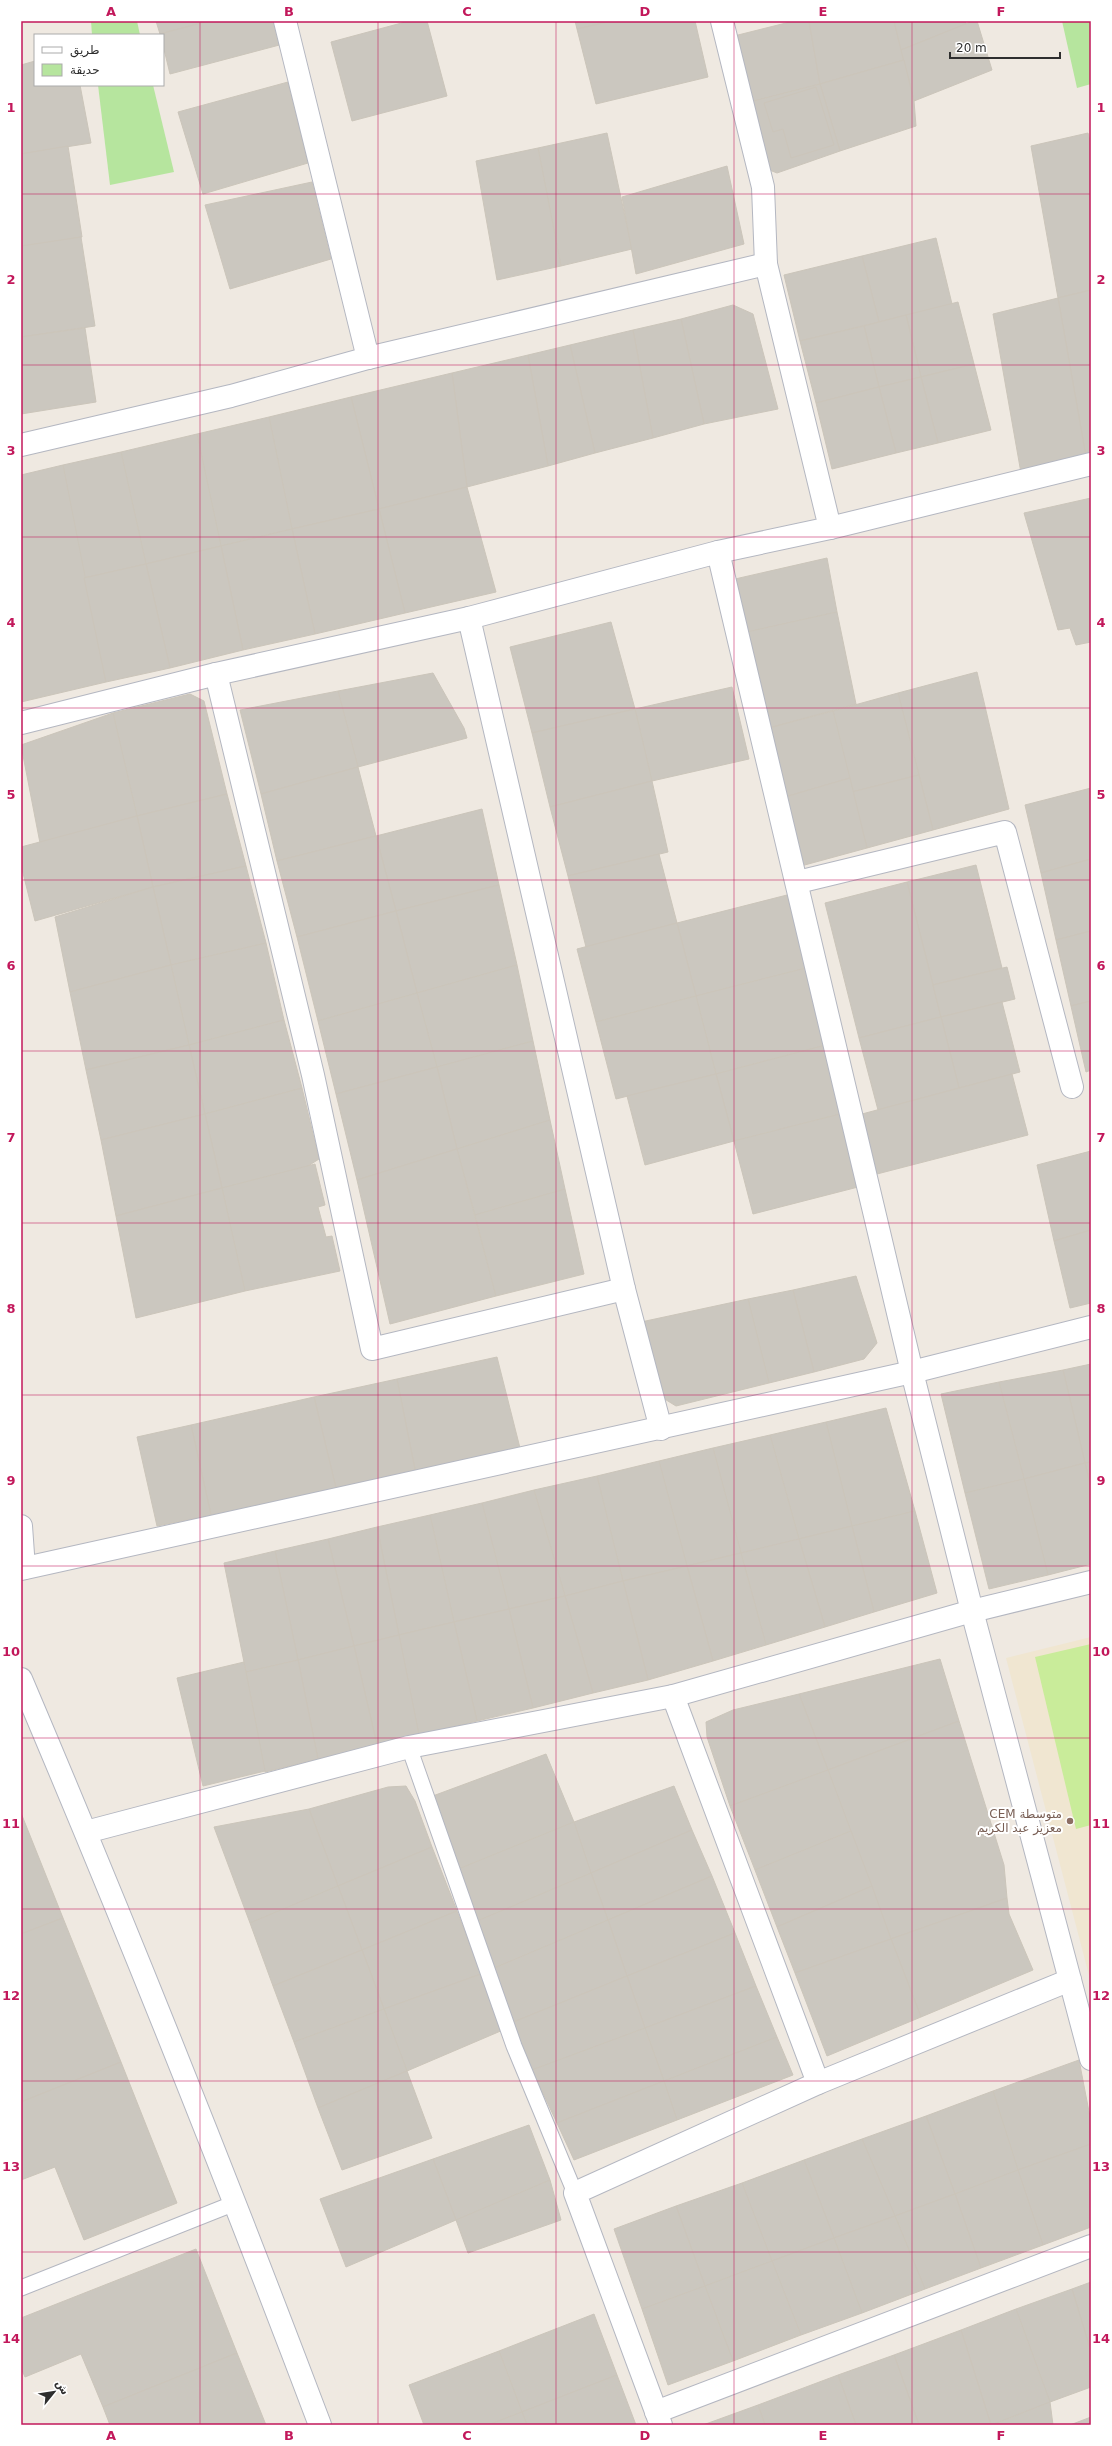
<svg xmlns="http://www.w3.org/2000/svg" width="1112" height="2446" viewBox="0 0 1112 2446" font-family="'DejaVu Sans','Noto Sans Arabic',sans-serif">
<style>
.education{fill:#f0e6d1}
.green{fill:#b6e59e}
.pitch{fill:#c9ec9a}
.building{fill:#cbc7bf;stroke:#cbc5ba}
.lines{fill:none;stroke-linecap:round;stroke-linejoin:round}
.service-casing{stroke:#b4b7c1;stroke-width:17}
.minor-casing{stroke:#b4b7c1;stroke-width:24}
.secondary-casing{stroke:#b4b7c1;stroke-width:24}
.service{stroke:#fff;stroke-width:15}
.minor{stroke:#fff;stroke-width:22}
.secondary{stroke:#fff;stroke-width:22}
.grid{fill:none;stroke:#c2185b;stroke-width:1;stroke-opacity:0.55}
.education-dot{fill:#8d6e63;stroke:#fff;stroke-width:1.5}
.labels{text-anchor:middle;stroke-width:4;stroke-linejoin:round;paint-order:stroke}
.education-label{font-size:12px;fill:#785e54;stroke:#fff;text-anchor:end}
.neatline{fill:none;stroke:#c2185b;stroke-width:1.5}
.grid-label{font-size:13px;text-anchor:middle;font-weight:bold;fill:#c2185b}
</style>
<rect width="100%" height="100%" fill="#efe9e1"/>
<polygon class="education" points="1091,1637 1091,1983 1006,1658"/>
<g class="green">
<polygon points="91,21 137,21 140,35 92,35"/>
<polygon points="1062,21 1091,21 1091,84 1077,88"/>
<polygon points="98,85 153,85 174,172 110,185"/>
</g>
<polygon class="pitch" points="1091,1644 1091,1825 1076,1829 1035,1657"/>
<g class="building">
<polygon points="156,21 209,21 160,34"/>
<polygon points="209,21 282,21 287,43 170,74 163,45 163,35 160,34"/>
<polygon points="409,21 427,21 447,96 352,121 331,42"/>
<polygon points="575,21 612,21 577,29"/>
<polygon points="612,21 695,21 708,77 596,104 577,29"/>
<polygon points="794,21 809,21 820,84 746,103 734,36"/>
<polygon points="809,21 894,21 904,60 820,84"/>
<polygon points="894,21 965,21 966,24 901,50"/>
<polygon points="973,21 977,21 992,70 914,101 901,50"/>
<polygon points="904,60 914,101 916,126 840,151 820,84"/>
<polygon points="35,61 35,85 80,85 91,143 21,154 21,65"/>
<polygon points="288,82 308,163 203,194 178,112"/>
<polygon points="820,84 840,151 777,173 762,167 746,103"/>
<polygon points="816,87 834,145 791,158 783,129 773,132 764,103"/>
<polygon points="607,133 632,249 561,266 538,148"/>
<polygon points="1088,133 1091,145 1091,290 1058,298 1031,146"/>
<polygon points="68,146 82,237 21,247 21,154"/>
<polygon points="538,148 561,266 497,280 476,161"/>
<polygon points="727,166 744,244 636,274 622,197"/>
<polygon points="312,182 331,259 230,289 205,205"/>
<polygon points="81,237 95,326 21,337 21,246"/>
<polygon points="936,238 952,304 879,322 862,256"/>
<polygon points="862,256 879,322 800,341 784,275"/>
<polygon points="1091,290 1091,456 1086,457 1058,298"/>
<polygon points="1058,298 1086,457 1021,473 993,314"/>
<polygon points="958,302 974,364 921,377 906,315"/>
<polygon points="733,305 753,314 778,409 704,424 681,319"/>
<polygon points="906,315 921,377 879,387 864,326"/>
<polygon points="681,319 704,424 653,438 633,330"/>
<polygon points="864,326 879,387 816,403 800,341"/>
<polygon points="85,328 96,402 21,414 21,337"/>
<polygon points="633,330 653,438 595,453 570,345"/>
<polygon points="570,345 595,453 548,466 528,355"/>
<polygon points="528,355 548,466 467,487 452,373"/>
<polygon points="974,364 991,430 938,443 921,377"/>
<polygon points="452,373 467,487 379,509 351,397"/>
<polygon points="921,377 938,443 896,453 879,387"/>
<polygon points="879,387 896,453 832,469 816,403"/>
<polygon points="351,397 379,509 292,529 269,417"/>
<polygon points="269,417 292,529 221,546 197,434"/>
<polygon points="197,434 221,546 146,564 121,452"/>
<polygon points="121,452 146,564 84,578 63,465"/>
<polygon points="63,465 106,682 21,702 21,475"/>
<polygon points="467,487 496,592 405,613 379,509"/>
<polygon points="1091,498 1091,642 1076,645 1070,628 1058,630 1024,513"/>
<polygon points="379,509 405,613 315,634 292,529"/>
<polygon points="292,529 315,634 243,650 221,546"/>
<polygon points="221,546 243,650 170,668 146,564"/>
<polygon points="827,558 837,612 747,632 735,579"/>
<polygon points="146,564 170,668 106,682 84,578"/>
<polygon points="837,612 856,704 769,728 747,632"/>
<polygon points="611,622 635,709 532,733 510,647"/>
<polygon points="977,672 1009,809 933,830 898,693"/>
<polygon points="433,673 464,728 467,738 358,767 338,691"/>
<polygon points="732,687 749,759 652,781 635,709"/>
<polygon points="338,691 358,767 261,794 240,710"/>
<polygon points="898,693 919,775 852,792 833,711"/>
<polygon points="190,694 204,701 227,794 137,816 113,713"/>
<polygon points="635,709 652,781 550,807 532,733"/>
<polygon points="833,711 850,778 785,797 769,728"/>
<polygon points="113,713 137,816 40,843 21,745"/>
<polygon points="358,767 376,836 277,861 261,794"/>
<polygon points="919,775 933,830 867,848 852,792"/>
<polygon points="850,778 867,848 801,866 785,797"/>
<polygon points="652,781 668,852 568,876 550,807"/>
<polygon points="1091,788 1091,859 1041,873 1025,805"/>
<polygon points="227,794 246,866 153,887 137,816"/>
<polygon points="482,809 499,885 396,911 376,836"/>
<polygon points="137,816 153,887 35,921 21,865 21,847"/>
<polygon points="376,836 396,911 297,937 277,861"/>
<polygon points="659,854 677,923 586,947 568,876"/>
<polygon points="1091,859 1091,931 1056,940 1041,873"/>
<polygon points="976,865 1002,968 933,985 907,882"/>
<polygon points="246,866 266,943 171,965 153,887"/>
<polygon points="907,882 941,1017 859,1038 825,903"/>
<polygon points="499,885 517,965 417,993 396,911"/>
<polygon points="153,887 171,965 70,992 55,917"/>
<polygon points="787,895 806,968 696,996 677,923"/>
<polygon points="396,911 417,993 318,1021 297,937"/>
<polygon points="677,923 696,996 596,1022 577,949"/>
<polygon points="1091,931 1091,1001 1071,1006 1056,940"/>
<polygon points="266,943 284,1020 189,1045 171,965"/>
<polygon points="171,965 189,1045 86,1070 70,992"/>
<polygon points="517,965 533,1041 437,1067 417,993"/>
<polygon points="1007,967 1015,999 941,1017 933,985"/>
<polygon points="806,968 826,1045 716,1074 696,996"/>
<polygon points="417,993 437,1067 336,1094 318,1021"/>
<polygon points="696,996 716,1074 616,1099 596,1022"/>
<polygon points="1091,1001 1091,1070 1086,1072 1071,1006"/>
<polygon points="1002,1002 1020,1072 959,1088 941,1017"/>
<polygon points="941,1017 959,1088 878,1110 859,1038"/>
<polygon points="284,1020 302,1088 205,1114 189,1045"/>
<polygon points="533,1041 550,1120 457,1149 437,1067"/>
<polygon points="189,1045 205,1114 101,1140 86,1070"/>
<polygon points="826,1045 844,1113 734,1141 716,1074"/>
<polygon points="437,1067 457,1149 357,1180 336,1094"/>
<polygon points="716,1074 734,1141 645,1165 627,1096"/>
<polygon points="1012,1074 1028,1135 877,1174 862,1114"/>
<polygon points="302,1088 319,1159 308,1166 222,1188 205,1114"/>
<polygon points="844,1113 862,1186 753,1214 734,1141"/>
<polygon points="205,1114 222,1188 116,1216 101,1140"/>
<polygon points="550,1120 565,1189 475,1215 457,1149"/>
<polygon points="457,1149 496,1296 390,1324 357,1180"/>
<polygon points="1091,1151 1091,1230 1054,1241 1037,1165"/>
<polygon points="315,1164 325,1205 318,1207 326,1237 332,1236 340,1271 245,1291 222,1188"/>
<polygon points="222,1188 245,1291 136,1318 116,1216"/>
<polygon points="565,1189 584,1274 496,1296 475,1215"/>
<polygon points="1091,1230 1091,1303 1070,1308 1054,1241"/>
<polygon points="856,1276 877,1343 864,1359 814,1372 793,1290"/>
<polygon points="793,1290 814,1372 769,1383 748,1299"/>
<polygon points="748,1299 769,1383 676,1406 663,1398 641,1322"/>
<polygon points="497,1357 520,1448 415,1470 397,1379"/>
<polygon points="1091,1364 1091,1462 1085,1463 1063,1370"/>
<polygon points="1063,1370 1085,1463 1024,1479 999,1382"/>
<polygon points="397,1379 415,1470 336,1488 314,1397"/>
<polygon points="999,1382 1024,1479 965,1493 941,1394"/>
<polygon points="314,1397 336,1488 211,1515 191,1425"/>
<polygon points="886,1408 915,1511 852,1526 826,1422"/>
<polygon points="826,1422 852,1526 799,1539 770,1435"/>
<polygon points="191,1425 211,1515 157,1526 137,1437"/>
<polygon points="770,1435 799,1539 741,1553 713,1448"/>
<polygon points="713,1448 741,1553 687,1566 659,1461"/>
<polygon points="659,1461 687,1566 623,1581 597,1476"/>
<polygon points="1091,1462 1091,1488 1085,1463"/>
<polygon points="1085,1463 1091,1488 1091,1564 1048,1575 1024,1479"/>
<polygon points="597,1476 623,1581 565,1596 534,1490"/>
<polygon points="1024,1479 1048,1575 989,1589 965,1493"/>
<polygon points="534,1490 565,1596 509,1609 482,1503"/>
<polygon points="482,1503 509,1609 454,1622 430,1515"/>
<polygon points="915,1511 937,1593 874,1612 852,1526"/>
<polygon points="430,1515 454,1622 399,1635 377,1527"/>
<polygon points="852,1526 874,1612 825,1627 799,1539"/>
<polygon points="377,1527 399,1635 354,1646 328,1539"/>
<polygon points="328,1539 354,1646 298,1660 275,1551"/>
<polygon points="799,1539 825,1627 766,1645 741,1553"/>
<polygon points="275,1551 298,1660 246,1672 224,1563"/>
<polygon points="741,1553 766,1645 713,1661 687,1566"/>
<polygon points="687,1566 713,1661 648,1680 623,1581"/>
<polygon points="623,1581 648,1680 593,1693 565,1596"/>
<polygon points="565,1596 593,1693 533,1708 509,1609"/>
<polygon points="509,1609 533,1708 477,1721 454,1622"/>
<polygon points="454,1622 477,1721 419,1735 399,1635"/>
<polygon points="399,1635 419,1735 377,1745 354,1646"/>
<polygon points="354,1646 377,1745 318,1759 298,1660"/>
<polygon points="940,1659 959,1721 828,1770 799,1694"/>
<polygon points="298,1660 318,1759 265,1772 246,1672"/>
<polygon points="244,1662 265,1771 203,1786 177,1678"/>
<polygon points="799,1694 828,1770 730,1806 707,1737 706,1722 733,1710"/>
<polygon points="959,1721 1004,1865 1007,1898 891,1939 828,1770"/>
<polygon points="546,1754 574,1822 456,1870 430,1797"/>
<polygon points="828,1770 851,1831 755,1870 730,1806"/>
<polygon points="406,1786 415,1801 432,1847 338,1886 309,1809 388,1787"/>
<polygon points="674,1786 692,1830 591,1873 574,1822"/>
<polygon points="309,1809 338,1886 250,1923 214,1827"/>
<polygon points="21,1813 63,1918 21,1934"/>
<polygon points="574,1822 591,1873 475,1922 456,1870"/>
<polygon points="692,1830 712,1876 608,1920 591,1873"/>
<polygon points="851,1831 872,1886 777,1927 755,1870"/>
<polygon points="432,1847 457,1911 362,1950 338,1886"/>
<polygon points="591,1873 608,1920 492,1969 475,1922"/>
<polygon points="712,1876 735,1933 627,1976 608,1920"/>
<polygon points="338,1886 362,1950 273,1986 250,1923"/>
<polygon points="872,1886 891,1939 795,1973 777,1927"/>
<polygon points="1007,1898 1009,1914 1033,1970 921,2017 891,1939"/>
<polygon points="457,1911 481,1974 384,2009 362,1950"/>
<polygon points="63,1918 121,2062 21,2102 21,1934"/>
<polygon points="608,1920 627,1976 511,2023 492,1969"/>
<polygon points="735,1933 756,1986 645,2028 627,1976"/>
<polygon points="891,1939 921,2017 827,2056 795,1973"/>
<polygon points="362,1950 384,2009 294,2042 273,1986"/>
<polygon points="481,1974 503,2030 407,2071 384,2009"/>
<polygon points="627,1976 645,2028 532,2070 511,2023"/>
<polygon points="756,1986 777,2037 664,2081 645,2028"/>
<polygon points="384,2009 407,2071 318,2108 294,2042"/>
<polygon points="645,2028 664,2081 557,2123 532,2070"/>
<polygon points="777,2037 793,2075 677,2120 664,2081"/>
<polygon points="1079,2060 1091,2122 1091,2144 1018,2170 993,2091"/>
<polygon points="121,2062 177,2203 84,2240 55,2167 21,2180 21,2102"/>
<polygon points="407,2071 432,2138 342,2170 318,2108"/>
<polygon points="664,2081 677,2120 574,2160 557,2123"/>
<polygon points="993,2091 1018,2170 955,2194 926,2116"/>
<polygon points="926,2116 955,2194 895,2216 862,2139"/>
<polygon points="529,2125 550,2180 456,2220 433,2159"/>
<polygon points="862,2139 895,2216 834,2238 804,2160"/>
<polygon points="1091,2144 1091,2227 1043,2245 1018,2170"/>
<polygon points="433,2159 456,2220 346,2267 320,2199"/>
<polygon points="804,2160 834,2238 772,2261 742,2183"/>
<polygon points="1018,2170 1043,2245 981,2268 955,2194"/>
<polygon points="550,2180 561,2220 468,2253 456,2220"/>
<polygon points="742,2183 772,2261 705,2286 676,2206"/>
<polygon points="955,2194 981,2268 925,2289 895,2216"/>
<polygon points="676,2206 705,2286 642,2309 614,2229"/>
<polygon points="895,2216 925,2289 862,2313 834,2238"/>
<polygon points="834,2238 862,2313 801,2335 772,2261"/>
<polygon points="196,2249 237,2353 103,2407 81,2354 25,2377 21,2368 21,2318"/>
<polygon points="772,2261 801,2335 733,2361 705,2286"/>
<polygon points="1091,2282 1091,2352 1072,2289"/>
<polygon points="705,2286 733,2361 668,2385 642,2309"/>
<polygon points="1072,2289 1091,2352 1091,2387 1050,2402 1016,2309"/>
<polygon points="1016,2309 1050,2402 991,2425 961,2330"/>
<polygon points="594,2314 617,2375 522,2412 499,2351"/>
<polygon points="961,2330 991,2425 919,2425 894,2355"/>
<polygon points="499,2351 522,2412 488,2425 424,2425 409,2385"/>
<polygon points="237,2353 266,2425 110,2425 103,2407"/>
<polygon points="894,2355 919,2425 856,2425 838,2375"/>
<polygon points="617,2375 636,2425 527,2425 522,2412"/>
<polygon points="838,2375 856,2425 765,2425 758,2405"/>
<polygon points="1050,2402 1053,2425 992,2425"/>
<polygon points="758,2405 765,2425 703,2425"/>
<polygon points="522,2412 527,2425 488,2425"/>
<polygon points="1091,2417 1091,2425 1070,2425"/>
</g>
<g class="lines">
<defs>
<g id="service">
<polyline points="409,1747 514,2046 575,2193"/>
<polyline points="21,2288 235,2203"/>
</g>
<g id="minor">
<polyline points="285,21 368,358"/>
<polyline points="722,21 763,187 766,264"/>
<polyline points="21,445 231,396 368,358 766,264 830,528 718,552"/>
<polyline points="830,528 1091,464"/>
<polyline points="469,618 624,1289 661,1429"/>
<polyline points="216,674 313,1075 372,1349 624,1289"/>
<polyline points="21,723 216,674 469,618 718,552 912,1372 972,1611 1091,2059"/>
<polyline points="798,882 1005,832 1072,1087"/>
<polyline points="21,1526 24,1568"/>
<polyline points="21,1569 912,1372 1091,1327"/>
<polyline points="673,1696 818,2083"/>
<polyline points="86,1832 409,1747 673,1696 972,1611 1091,1582"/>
<polyline points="656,2412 1091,2246"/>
<polyline points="661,2425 575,2193 818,2083 1070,1980"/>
</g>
<path id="secondary" d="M21 1679C126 1926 225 2174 320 2425"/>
</defs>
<use href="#service" class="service-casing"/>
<use href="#minor" class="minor-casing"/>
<use href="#secondary" class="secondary-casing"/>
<use href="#service" class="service"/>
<use href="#minor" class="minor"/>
<use href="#secondary" class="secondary"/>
</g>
<path class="grid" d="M200 21V2425M378 21V2425M556 21V2425M734 21V2425M912 21V2425M21 194H1091M21 365H1091M21 537H1091M21 708H1091M21 880H1091M21 1051H1091M21 1223H1091M21 1395H1091M21 1566H1091M21 1738H1091M21 1909H1091M21 2081H1091M21 2252H1091"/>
<circle class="education-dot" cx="1070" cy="1821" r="4"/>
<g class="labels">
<g class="education-label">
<text x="1062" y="1818">CEM متوسطة<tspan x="1062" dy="14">معزيز عبد الكريم</tspan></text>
</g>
</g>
<rect width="1112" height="2446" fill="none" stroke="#ffffff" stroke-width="44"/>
<rect x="34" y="34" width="130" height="52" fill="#ffffff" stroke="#ababab"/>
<rect x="42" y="47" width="20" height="6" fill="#ffffff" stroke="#ababab"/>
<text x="70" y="54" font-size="12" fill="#2e2e2e">طريق</text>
<rect x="42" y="64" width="20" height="12" fill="#b6e59e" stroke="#ababab"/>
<text x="70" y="74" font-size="12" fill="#2e2e2e">حديقة</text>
<g transform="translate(54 2392) rotate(60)" stroke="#ffffff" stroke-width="3" paint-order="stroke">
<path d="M0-3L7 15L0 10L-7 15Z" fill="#2e2e2e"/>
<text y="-6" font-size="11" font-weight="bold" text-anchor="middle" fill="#2e2e2e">ش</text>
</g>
<path d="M950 52v6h110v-6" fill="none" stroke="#2e2e2e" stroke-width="2"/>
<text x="956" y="52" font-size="12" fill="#2e2e2e" stroke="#ffffff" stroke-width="3" paint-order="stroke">20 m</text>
<rect x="22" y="22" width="1068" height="2402" class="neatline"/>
<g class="grid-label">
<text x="111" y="16">A</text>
<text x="289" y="16">B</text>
<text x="467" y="16">C</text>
<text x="645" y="16">D</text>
<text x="823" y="16">E</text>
<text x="1001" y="16">F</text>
<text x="11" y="112">1</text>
<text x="1101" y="112">1</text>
<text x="11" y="284">2</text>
<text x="1101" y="284">2</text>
<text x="11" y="455">3</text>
<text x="1101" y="455">3</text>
<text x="11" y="627">4</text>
<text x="1101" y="627">4</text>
<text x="11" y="799">5</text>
<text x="1101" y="799">5</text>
<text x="11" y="970">6</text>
<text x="1101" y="970">6</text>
<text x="11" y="1142">7</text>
<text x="1101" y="1142">7</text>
<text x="11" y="1313">8</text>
<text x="1101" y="1313">8</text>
<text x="11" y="1485">9</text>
<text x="1101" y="1485">9</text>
<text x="11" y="1656">10</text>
<text x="1101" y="1656">10</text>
<text x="11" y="1828">11</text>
<text x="1101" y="1828">11</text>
<text x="11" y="2000">12</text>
<text x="1101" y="2000">12</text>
<text x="11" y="2171">13</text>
<text x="1101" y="2171">13</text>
<text x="11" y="2343">14</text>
<text x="1101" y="2343">14</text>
<text x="111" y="2440">A</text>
<text x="289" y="2440">B</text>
<text x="467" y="2440">C</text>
<text x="645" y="2440">D</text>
<text x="823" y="2440">E</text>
<text x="1001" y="2440">F</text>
</g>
</svg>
